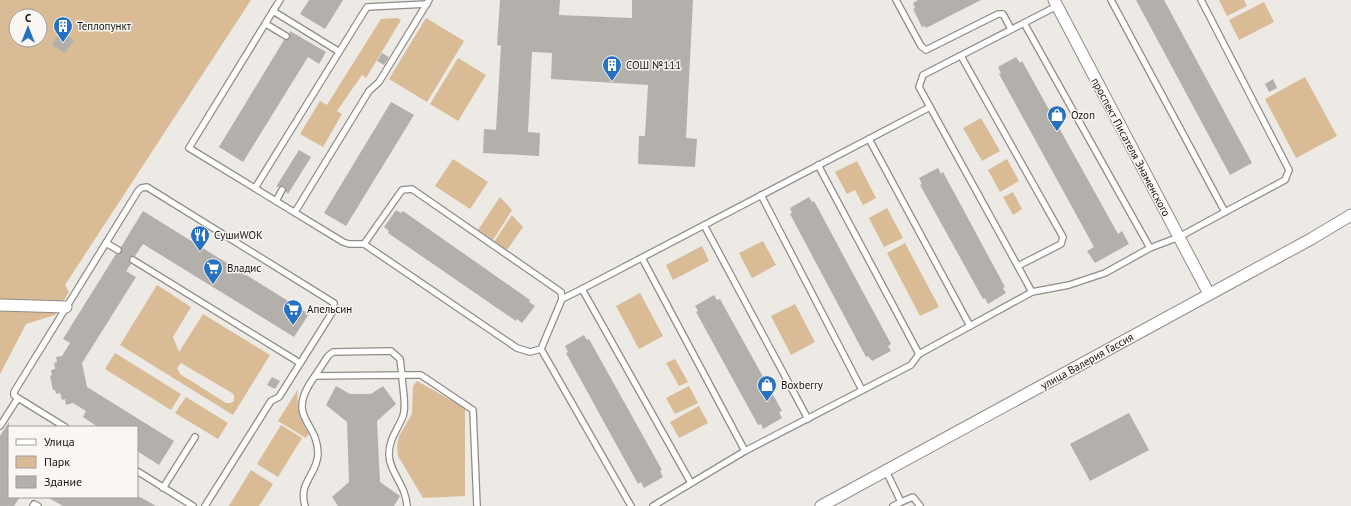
<svg xmlns="http://www.w3.org/2000/svg" width="1351" height="506" viewBox="0 0 1351 506" font-family="'PT Sans',sans-serif">
<style>
.green{fill:#d9bb95;fill-rule:evenodd}
.building{fill:#b3b0ac}
.lines{fill:none;stroke-linecap:round;stroke-linejoin:round}
.service-casing{stroke:#908d89;stroke-width:8}
.minor-casing{stroke:#908d89;stroke-width:13}
.service{stroke:#fff;stroke-width:5.5}
.minor{stroke:#fff;stroke-width:11}
.labels{text-anchor:middle;stroke-width:3;stroke-linejoin:round;paint-order:stroke}
.poi-label{font-size:11px;fill:#161513;stroke:#faf6f2;text-anchor:start}
.street-label{font-size:11px;fill:#161513;stroke:#faf6f2}
</style>
<rect width="100%" height="100%" fill="#ede9e5"/>
<g class="green">
<path d="M0 0H251L65 285 69 292 55 315 26 324 0 374ZM16 16H40V40H16Z"/>
<polygon points="1219,0 1244,0 1247,6 1227,16"/>
<polygon points="1264,2 1274,22 1239,40 1229,20"/>
<polygon points="397,18 401,20 366,78 362,75 337,111 342,114 323,147 300,134 320,101 327,105 381,19"/>
<polygon points="426,18 464,41 427,102 389,79"/>
<polygon points="458,58 486,75 458,121 430,104"/>
<polygon points="1305,77 1337,136 1296,158 1265,99"/>
<polygon points="981,118 1000,151 982,161 963,128"/>
<polygon points="453,159 488,182 470,209 435,186"/>
<polygon points="1007,159 1019,181 1000,192 988,170"/>
<polygon points="857,161 876,198 863,205 855,190 847,194 835,172"/>
<polygon points="1013,192 1022,209 1013,215 1003,197"/>
<polygon points="500,197 512,210 493,240 478,230"/>
<polygon points="887,208 903,238 884,247 869,218"/>
<polygon points="512,215 523,227 507,250 494,242"/>
<polygon points="763,241 776,265 752,278 739,253"/>
<polygon points="905,243 939,307 920,316 887,253"/>
<polygon points="702,246 709,261 673,280 666,265"/>
<path d="M157 285 191 307 173 337 179 352 203 314 270 355 233 415 120 345ZM181 363 232 393 234 395V401L231 403H226L180 374 177 368Z"/>
<polygon points="640,293 663,336 639,349 616,306"/>
<polygon points="795,304 815,342 791,355 771,316"/>
<polygon points="115,353 181,394 171,410 105,369"/>
<polygon points="675,359 688,382 679,386 666,363"/>
<polygon points="417,381 465,408 465,496 423,498 398,456 397,447 399,436 412,414 413,386"/>
<polygon points="689,386 698,403 675,414 666,398"/>
<path d="M298 389C296 406 299 419 309 433L306 438 278 421Z"/>
<polygon points="186,397 228,423 218,439 175,413"/>
<polygon points="699,406 708,423 679,438 670,422"/>
<polygon points="281,425 302,438 278,477 257,464"/>
<polygon points="251,470 273,484 259,506 229,506"/>
</g>
<g class="building">
<polygon points="309,0 343,0 325,29 300,14"/>
<polygon points="500,0 560,0 559,15 632,18 632,0 693,0 686,138 697,139 695,167 638,164 639,136 645,136 648,85 551,79 552,53 532,52 528,132 540,133 539,156 483,153 484,129 496,130 501,46 497,45"/>
<polygon points="918,0 981,0 926,28 925,26 922,27 913,9 915,8 913,3"/>
<polygon points="1136,0 1164,0 1252,163 1230,175"/>
<polygon points="61,31 74,40 65,53 52,45"/>
<polygon points="290,31 326,52 319,64 308,57 243,162 219,147 284,40 289,38"/>
<polygon points="382,53 389,57 384,65 377,61"/>
<polygon points="1016,57 1020,63 1022,61 1118,234 1122,231 1129,244 1095,263 1087,251 1094,247 999,74 1001,73 998,67"/>
<polygon points="1273,79 1277,88 1269,92 1265,84"/>
<polygon points="391,102 414,115 346,226 324,213"/>
<polygon points="299,150 311,157 288,194 286,192 284,186 276,187"/>
<polygon points="938,168 941,174 943,172 1005,287 1003,288 1006,293 988,304 985,298 983,299 920,185 922,184 919,178"/>
<polygon points="809,197 812,202 814,201 891,344 888,346 891,351 872,361 868,356 866,357 790,214 792,213 790,208"/>
<polygon points="396,210 401,213 403,211 530,300 529,302 535,306 522,323 517,319 516,321 388,233 389,231 384,227"/>
<polygon points="143,211 309,314 294,337 143,244 135,256 129,258 131,264 126,271 136,277 82,363 87,387 174,441 159,465 137,451 137,427 98,427 83,417 86,411 73,403 66,405 65,399 62,400 60,393 56,394 55,390 53,390 50,376 52,375 51,370 55,369 54,363 57,362 56,357 62,356 70,343 63,339 116,254 121,252 121,247"/>
<polygon points="714,295 717,300 720,299 782,411 779,412 782,418 763,429 761,424 758,425 696,312 698,311 695,306"/>
<polygon points="584,335 587,340 589,339 662,470 660,471 663,477 644,488 641,482 638,484 566,353 568,352 565,346"/>
<polygon points="272,377 280,381 275,389 267,385"/>
<polygon points="336,386 350,394 371,394 383,386 396,404 377,421 380,482 400,496 394,506 338,506 332,497 349,482 347,422 326,405"/>
<polygon points="1129,413 1149,450 1090,481 1070,444"/>
<polygon points="9,422 9,497 20,497 14,506 0,506 0,436"/>
<polygon points="47,497 140,497 156,506 63,506"/>
</g>
<g class="lines">
<defs>
<g id="service">
<polyline points="280,0 273,11 338,51"/>
<polyline points="896,0 921,46 926,50 998,14 1003,14 1011,29"/>
<polyline points="1111,0 1225,212 1179,237 1150,248"/>
<polyline points="1201,0 1289,170 1285,180 1225,212"/>
<polyline points="273,11 189,148 343,242 349,244 364,244"/>
<polyline points="1024,23 1057,6"/>
<polyline points="266,24 286,36"/>
<polyline points="961,56 1063,237 1061,244 1018,266"/>
<polyline points="869,139 970,326 1032,292 930,107"/>
<polyline points="818,165 919,354"/>
<polyline points="255,188 367,7 427,4"/>
<polyline points="761,195 862,390"/>
<polyline points="276,201 282,190"/>
<polyline points="295,212 369,91 379,82 429,0"/>
<polyline points="704,225 808,419"/>
<polyline points="106,243 118,250"/>
<polyline points="642,258 745,451"/>
<polyline points="133,260 300,363"/>
<polyline points="582,289 930,107 919,87 923,75 1024,23 1150,248 1105,273 1069,285 1032,292"/>
<polyline points="562,299 561,292 412,189 402,190 364,244 517,348 530,352 541,349 562,299 582,289 691,483"/>
<polyline points="541,349 631,506"/>
<polyline points="315,376 328,356 333,352 391,351 400,359 402,375 421,375 473,410 477,506"/>
<polyline points="0,426 18,398"/>
<polyline points="65,427 18,398 14,395 14,392 138,191 141,188 147,187 334,303 333,311 279,397 271,401 205,506"/>
<polyline points="137,471 193,506"/>
<polyline points="886,471 901,502 913,497 920,506"/>
<polyline points="163,488 195,437"/>
<polyline points="33,506 34,504 38,506"/>
<path d="M305 506C298 482 317 475 318 454 318 420 284 418 315 376L402 375C402 387 407 405 403 416 398 429 389 439 389 454 389 472 406 485 407 506"/>
<polyline points="653,506 745,451 911,365 919,354 970,326"/>
<polyline points="893,506 901,502"/>
</g>
<g id="minor">
<polyline points="1054,0 1209,294"/>
<polyline points="0,305 66,307"/>
<polyline points="821,506 1311,239 1351,215"/>
</g>
</defs>
<use href="#service" class="service-casing"/>
<use href="#minor" class="minor-casing"/>
<use href="#service" class="service"/>
<use href="#minor" class="minor"/>
</g>
<defs>
<symbol id="building-pin" viewBox="-11 -11 22 30"><path d="M0 17L-7.5 6A9.5 9.5 0 1 1 7.5 6Z" fill="#2671c1" stroke="#faf6f2"/><path d="M-4-6H4V6H1V3H-1V6H-4ZM-2.5-4.3h1.7v1.8h-1.7ZM.8-4.3h1.7v1.8H.8ZM-2.5-1h1.7V.8h-1.7ZM.8-1h1.7V.8H.8Z" fill="#fff"/></symbol>
<symbol id="shop-pin" viewBox="-11 -11 22 30"><path d="M0 17L-7.5 6A9.5 9.5 0 1 1 7.5 6Z" fill="#2671c1" stroke="#faf6f2"/><path d="M-5-2.5h2.3a2.7 3.5 0 0 1 5.4 0H5L5.5 6h-11ZM-1.5-2.5h3a1.5 2.3 0 0 0-3 0Z" fill="#fff"/></symbol>
<symbol id="restaurant-pin" viewBox="-11 -11 22 30"><path d="M0 17L-7.5 6A9.5 9.5 0 1 1 7.5 6Z" fill="#2671c1" stroke="#faf6f2"/><path d="M-5-6h1v4h1v-4h1v4h1v-4h1v5L-1.5 .5V6h-2V.5L-5-1ZM5-6V6H3V1.5H1.5Q1.5-4 5-6Z" fill="#fff"/></symbol>
<symbol id="supermarket-pin" viewBox="-11 -11 22 30"><path d="M0 17L-7.5 6A9.5 9.5 0 1 1 7.5 6Z" fill="#2671c1" stroke="#faf6f2"/><path d="M-6-5.5h2.5l.6 2H6L4.5 2H-2.5L-4.4-4H-6ZM-1.5 3.2a1.3 1.3 0 1 0 .1 0ZM3 3.2a1.3 1.3 0 1 0 .1 0Z" fill="#fff"/></symbol>
</defs>
<g fill-rule="evenodd">
<use href="#building-pin" x="52" y="15" width="22" height="30"/>
<use href="#building-pin" x="601" y="54" width="22" height="30"/>
<use href="#shop-pin" x="1046" y="104" width="22" height="30"/>
<use href="#restaurant-pin" x="189" y="224" width="22" height="30"/>
<use href="#supermarket-pin" x="202" y="257" width="22" height="30"/>
<use href="#supermarket-pin" x="282" y="298" width="22" height="30"/>
<use href="#shop-pin" x="756" y="374" width="22" height="30"/>
</g>
<g class="labels">
<g class="poi-label">
<text x="77" y="30">Теплопункт</text>
<text x="626" y="69">СОШ №111</text>
<text x="1071" y="119">Ozon</text>
<text x="214" y="239">CушиWOK</text>
<text x="227" y="272">Владис</text>
<text x="307" y="313">Апельсин</text>
<text x="781" y="389">Boxberry</text>
</g>
<g class="street-label">
<text transform="translate(1131 147) rotate(62)" y="4">проспект Писателя Знаменского</text>
<text transform="translate(1087 361) rotate(-29)" y="4">улица Валерия Гассия</text>
</g>
</g>
<rect x="8" y="426" width="130" height="72" fill="#faf6f2" stroke="#9f9c99"/>
<rect x="16" y="439" width="20" height="6" fill="#ffffff" stroke="#9f9c99"/>
<text x="44" y="446" font-size="12" fill="#161513">Улица</text>
<rect x="16" y="456" width="20" height="12" fill="#d9bb95" stroke="#9f9c99"/>
<text x="44" y="466" font-size="12" fill="#161513">Парк</text>
<rect x="16" y="476" width="20" height="12" fill="#b3b0ac" stroke="#9f9c99"/>
<text x="44" y="486" font-size="12" fill="#161513">Здание</text>
<g transform="translate(28 28)"><circle r="19" fill="#faf6f2" stroke="#9f9c99"/>
<path d="M0-3L7 15L0 10L-7 15Z" fill="#2671c1"/>
<text y="-6" font-size="11" font-weight="bold" text-anchor="middle" fill="#161513">С</text>
</g>
</svg>
